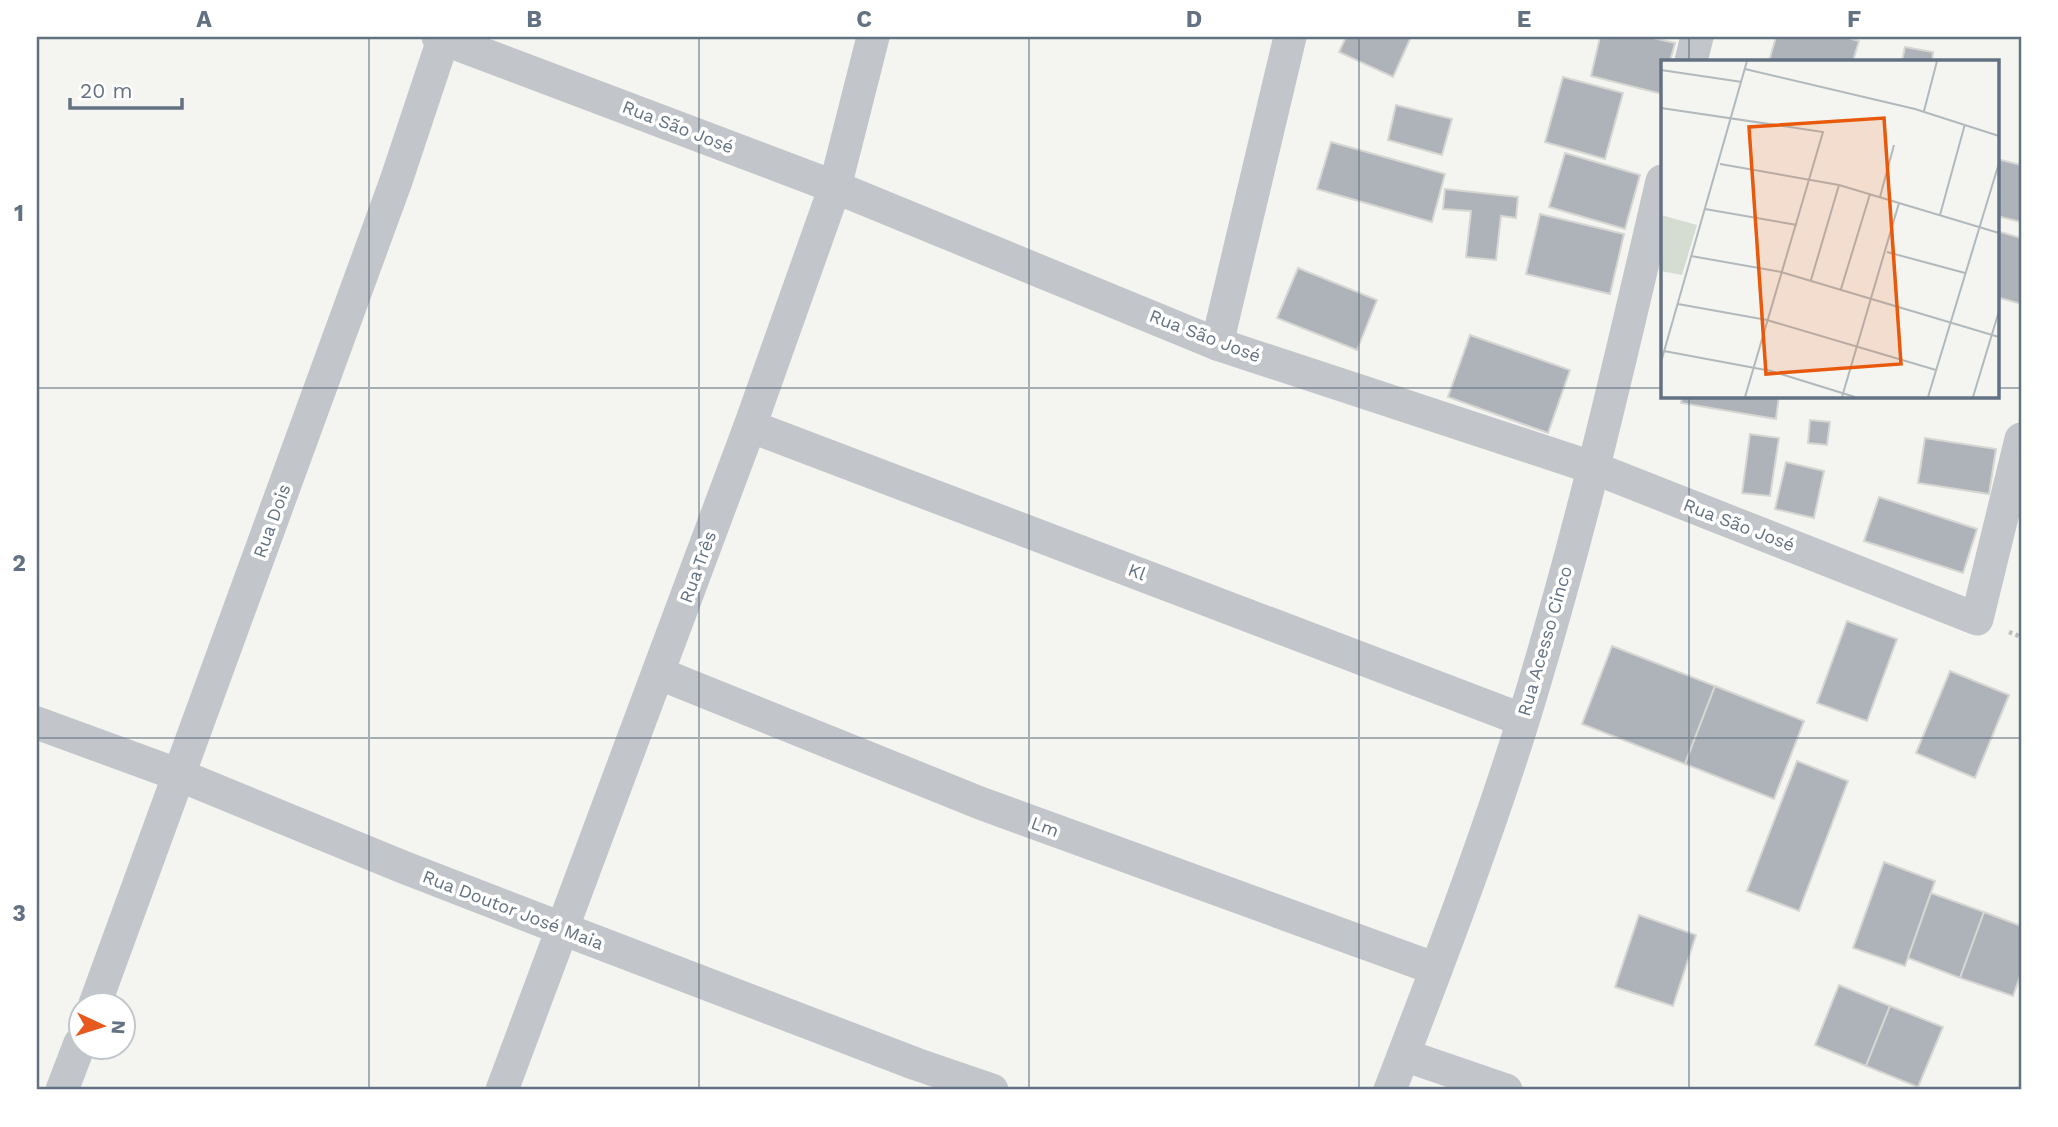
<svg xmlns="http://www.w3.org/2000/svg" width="2058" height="1127" viewBox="0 0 2058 1127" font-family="'Work Sans',sans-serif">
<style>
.building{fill:#adb3b9;stroke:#d6d6d3;stroke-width:2}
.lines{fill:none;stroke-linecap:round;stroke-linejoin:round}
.path{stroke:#bebfc1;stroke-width:4.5;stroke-dasharray:3.5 3.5;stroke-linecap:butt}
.street{stroke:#c2c5c9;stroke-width:33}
.grid{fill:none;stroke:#637282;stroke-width:2;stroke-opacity:0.55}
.labels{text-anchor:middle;stroke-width:7;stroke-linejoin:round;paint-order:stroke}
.street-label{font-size:18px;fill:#637282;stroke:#fff}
.inset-road{fill:none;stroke:#b1b9bd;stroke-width:2}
.view{fill:#e8590c;fill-opacity:0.15;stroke:#e8590c;stroke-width:3.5}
.inset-edge{fill:none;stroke:#637282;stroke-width:3.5}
.neatline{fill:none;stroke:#637282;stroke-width:2.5}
.grid-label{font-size:23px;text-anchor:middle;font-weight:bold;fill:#637282}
</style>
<rect width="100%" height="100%" fill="#f4f5f0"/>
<g class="building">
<polygon points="1346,37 1411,37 1393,77 1339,52"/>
<polygon points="1600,37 1649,37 1675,43 1670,61 1662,61 1662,94 1591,76"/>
<polygon points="1776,37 1845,37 1859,41 1853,61 1769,61"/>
<polygon points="1905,47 1933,52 1932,61 1902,61"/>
<polygon points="1563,77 1623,93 1605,159 1545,142"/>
<polygon points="1396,105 1452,119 1442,155 1388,140"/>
<polygon points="1331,142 1445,174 1432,222 1317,189"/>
<polygon points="1565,153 1640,175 1625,229 1549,207"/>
<polygon points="1997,159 2021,165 2021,222 1997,216"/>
<polygon points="1445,189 1518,197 1516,218 1501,216 1496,260 1466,257 1471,211 1443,209"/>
<polygon points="1540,214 1624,234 1610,294 1526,274"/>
<polygon points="1997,231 2021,238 2021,304 1997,297"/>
<polygon points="1298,268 1377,300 1357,350 1277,318"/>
<polygon points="1470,335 1570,370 1548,433 1448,397"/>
<polygon points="1682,396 1779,396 1776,419 1681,403"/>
<polygon points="1810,420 1830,422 1827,445 1808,443"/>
<polygon points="1750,434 1779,438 1770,496 1742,493"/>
<polygon points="1925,438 1996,449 1989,494 1918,483"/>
<polygon points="1786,462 1824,471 1814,518 1775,509"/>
<polygon points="1879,497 1977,529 1963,573 1864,541"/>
<polygon points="1847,621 1897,639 1867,721 1817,703"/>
<polygon points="1612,646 1715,686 1685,764 1582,724"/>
<polygon points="1950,671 2009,695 1975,778 1916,753"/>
<polygon points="1715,686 1804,721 1774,799 1685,764"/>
<polygon points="1797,761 1848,781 1799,911 1747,891"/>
<polygon points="1884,862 1935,881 1905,966 1853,948"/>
<polygon points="1931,893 1984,912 1960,978 1908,958"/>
<polygon points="1984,912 2021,926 2021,973 2013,996 1960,978"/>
<polygon points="1639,915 1696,935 1673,1006 1615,987"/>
<polygon points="1839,985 1890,1006 1866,1066 1815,1045"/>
<polygon points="1890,1006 1943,1027 1918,1087 1866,1066"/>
</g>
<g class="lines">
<polyline class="path" points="2009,632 2021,637"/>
<g class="street">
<polyline points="438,37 835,187 1217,344 1594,468 1977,619 2021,439"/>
<polyline points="1691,61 1697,37"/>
<polyline points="1217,344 1290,37"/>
<polyline points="750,426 1523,720"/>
<polyline points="658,673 980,803 1436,969"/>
<polyline points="37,723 179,775 403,867 563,929 916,1064 992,1090"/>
<polyline points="95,1004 396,181 444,37"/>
<polyline points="1404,1055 1506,1090"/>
<polyline points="62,1090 80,1043"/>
<polyline points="502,1090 750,426 835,187 873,37"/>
<path d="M1390 1090C1437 968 1484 846 1523 721 1578 543 1620 362 1662 181"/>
</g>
</g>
<path class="grid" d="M369 37V1090M699 37V1090M1029 37V1090M1359 37V1090M1689 37V61M37 388H1662M1997 388H2021M1689 396V1090M37 738H2021"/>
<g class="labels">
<g class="street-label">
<text transform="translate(678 127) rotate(21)" y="6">Rua São José</text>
<text transform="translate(1205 336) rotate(21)" y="6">Rua São José</text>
<text transform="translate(272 521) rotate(-70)" y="6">Rua Dois</text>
<text transform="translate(1739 525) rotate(21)" y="6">Rua São José</text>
<text transform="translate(698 567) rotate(-70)" y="6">Rua Três</text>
<text transform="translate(1137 572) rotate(21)" y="6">Kl</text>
<text transform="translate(1545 641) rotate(-74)" y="6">Rua Acesso Cinco</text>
<text transform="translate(1045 827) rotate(20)" y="6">Lm</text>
<text transform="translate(513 910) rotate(21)" y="6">Rua Doutor José Maia</text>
</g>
</g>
<g transform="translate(1661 60)">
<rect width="338" height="338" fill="#f4f5f0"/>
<path d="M0 155 36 165 21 215 0 211Z" fill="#d5dcd1"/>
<path class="inset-road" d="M84 9 254 49 338 76M0 10 81 22M0 48 162 72 84 337M263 51 276 1M59 104 178 125 338 173M219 137 233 85M44 149 136 165M279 155 304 64M226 192 304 213M30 196 120 212 338 277M150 220 178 125M180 229 209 134M17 244 106 260 275 310M3 291 110 311 194 337M0 302 86 1M181 337 238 143M267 337 338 103M312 337 338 251"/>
<path class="view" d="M223 58 240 304 105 314 88 67Z"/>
<rect width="338" height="338" class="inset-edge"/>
</g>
<rect width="2058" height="1127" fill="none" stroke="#ffffff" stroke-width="77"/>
<g transform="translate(102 1026) rotate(94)"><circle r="33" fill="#ffffff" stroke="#c1c7cd" stroke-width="2"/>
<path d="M0-5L12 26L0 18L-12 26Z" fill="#e8591d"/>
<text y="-10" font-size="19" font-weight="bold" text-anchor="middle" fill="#637282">N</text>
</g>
<path d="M70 98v10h112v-10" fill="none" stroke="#637282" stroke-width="3.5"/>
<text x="80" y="98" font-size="21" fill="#637282" stroke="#ffffff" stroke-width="5" paint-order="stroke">20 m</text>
<rect x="38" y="38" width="1982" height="1050" class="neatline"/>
<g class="grid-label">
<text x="204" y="27">A</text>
<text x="534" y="27">B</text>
<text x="864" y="27">C</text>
<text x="1194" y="27">D</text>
<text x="1524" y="27">E</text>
<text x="1854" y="27">F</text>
<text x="19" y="221">1</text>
<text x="19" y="571">2</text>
<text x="19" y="921">3</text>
</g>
</svg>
